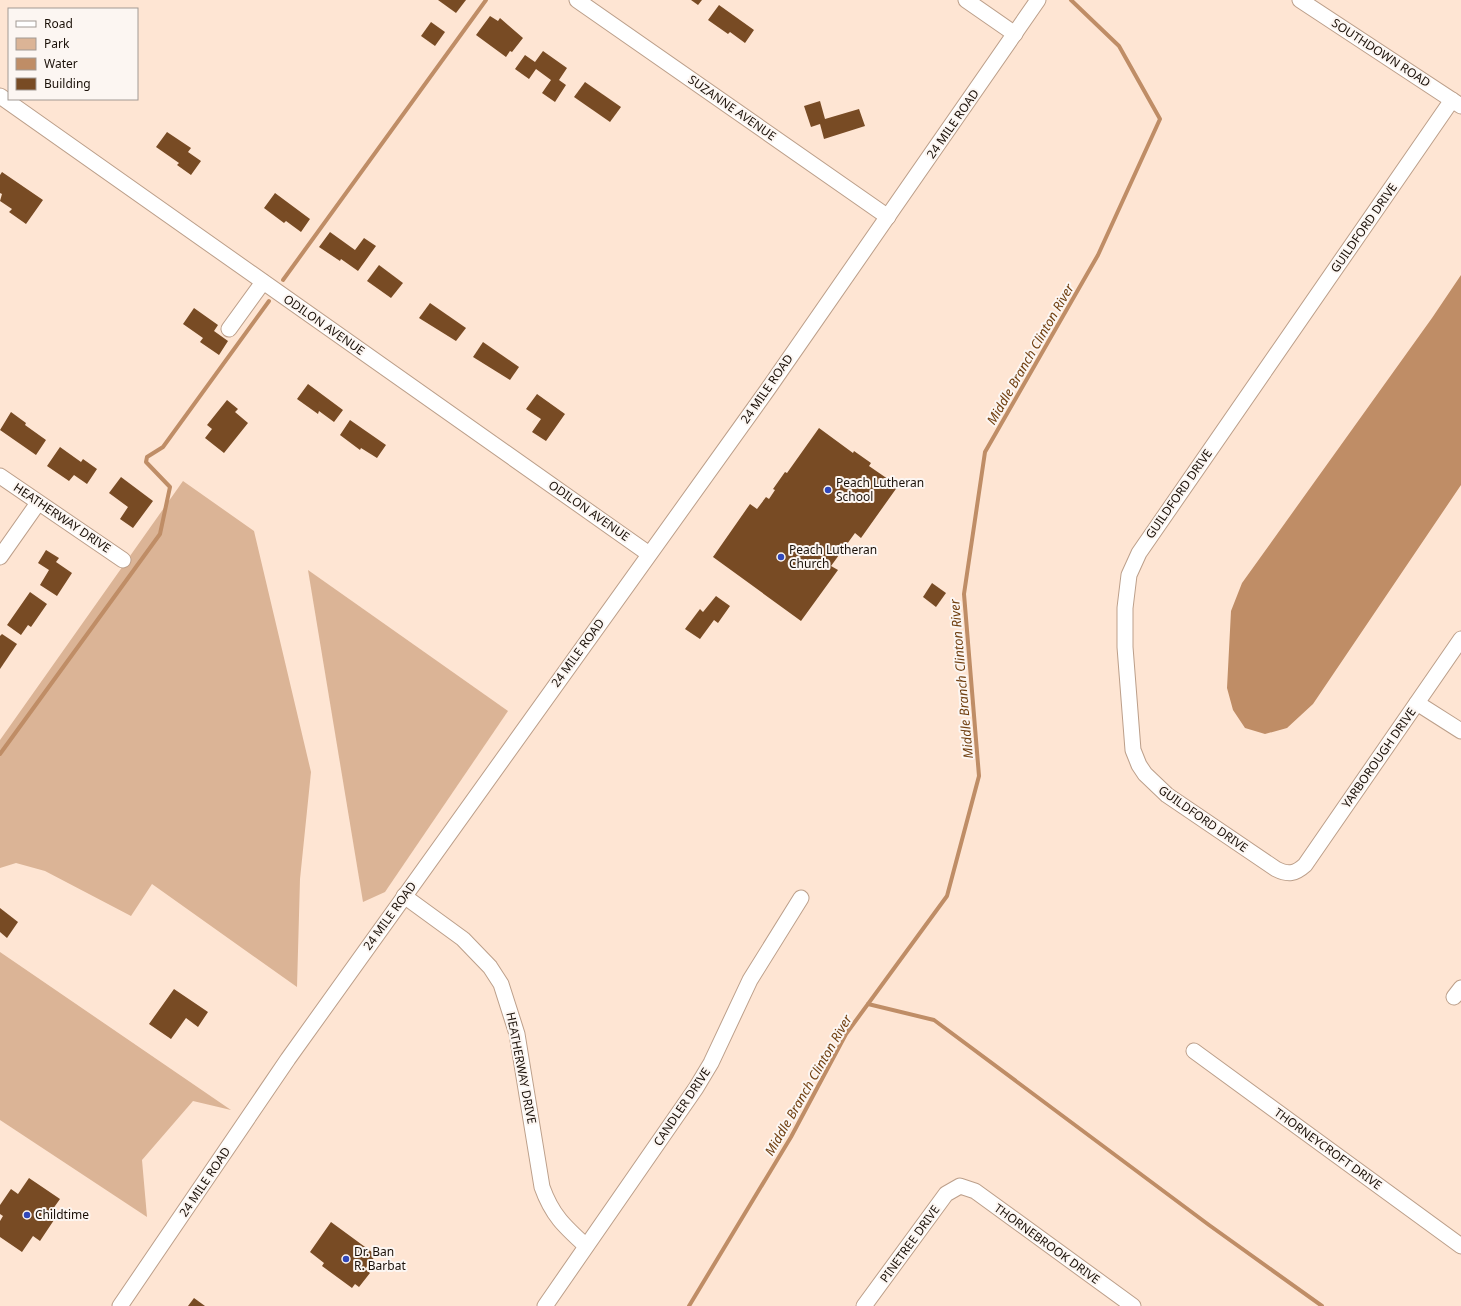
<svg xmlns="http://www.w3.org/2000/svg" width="1461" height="1306" viewBox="0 0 1461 1306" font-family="'Noto Sans',sans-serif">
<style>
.green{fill:#dbb496}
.water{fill:#bf8d66}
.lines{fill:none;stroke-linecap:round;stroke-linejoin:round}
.stream{stroke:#bf8d66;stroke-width:4}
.building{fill:#784b24}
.minor-casing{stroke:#bc9f8a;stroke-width:17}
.minor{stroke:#fff;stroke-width:15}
.poi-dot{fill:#3148ba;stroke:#fcf6f2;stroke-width:1.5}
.labels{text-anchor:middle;stroke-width:4;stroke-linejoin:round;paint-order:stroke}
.street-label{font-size:12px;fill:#1a1008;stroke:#fcf6f2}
.poi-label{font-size:12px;fill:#1a1008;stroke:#fcf6f2;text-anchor:start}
.water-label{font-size:13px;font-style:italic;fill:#703f10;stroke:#fcf6f2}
</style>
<rect width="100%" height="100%" fill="#fee5d3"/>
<g class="green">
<polygon points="183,481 254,531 311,772 300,879 297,987 152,884 131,916 45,871 16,863 0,868 0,740"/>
<polygon points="308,570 508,711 385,892 363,902"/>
<polygon points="0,952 231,1110 193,1101 142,1160 147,1217 0,1120"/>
</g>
<polygon class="water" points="1461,275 1461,485 1313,704 1287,728 1265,734 1245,728 1233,710 1227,688 1231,611 1242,583 1432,318"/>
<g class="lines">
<g class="stream">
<polyline points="283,280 486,0"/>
<polyline points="0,754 160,534 170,487 146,462 147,457 163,447 269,301"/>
<polyline points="868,1004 934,1020 1209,1225 1322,1306"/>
<polyline points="689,1306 791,1137 846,1034 947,896 979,776 964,594 985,452 1098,255 1160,119 1119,46 1071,0"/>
</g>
</g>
<g class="building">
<polygon points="438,0 466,0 456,13"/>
<polygon points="691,0 702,0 698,5"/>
<polygon points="719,5 754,30 745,43 730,32 728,34 708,20"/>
<polygon points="490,16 498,21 500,18 523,38 512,52 510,51 506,57 476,35"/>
<polygon points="431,22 445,32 435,46 421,36"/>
<polygon points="543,51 567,68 559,80 566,85 555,102 542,93 551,80 536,69 529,79 515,69 525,55 535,62"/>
<polygon points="585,82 621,107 610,122 574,97"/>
<polygon points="820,101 825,119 859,109 865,126 824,139 820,124 811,127 804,106"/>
<polygon points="167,132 191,148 188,152 201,161 191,175 177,165 179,163 156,147"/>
<polygon points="2,172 43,200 26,224 9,212 12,209 0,201 2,194 0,193 0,175"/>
<polygon points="275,193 310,219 301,232 286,221 284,223 264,208"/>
<polygon points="330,232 355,250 364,238 376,246 358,271 341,259 340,261 319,247"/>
<polygon points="379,265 403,283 391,298 367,281"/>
<polygon points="430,303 466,328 456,341 419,318"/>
<polygon points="194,308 218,325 214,331 228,341 219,355 200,342 203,338 183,324"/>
<polygon points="483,342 519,367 510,380 473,357"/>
<polygon points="308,384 343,410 334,422 319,411 318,414 297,399"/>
<polygon points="537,394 565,414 546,441 532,432 541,419 526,409"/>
<polygon points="227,400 238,409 235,412 248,423 224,453 205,438 212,429 207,425"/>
<polygon points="11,412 26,423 25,425 46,440 36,455 0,430"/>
<polygon points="350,420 386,445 377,458 361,448 360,450 340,435"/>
<polygon points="819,428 853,453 854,451 871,463 869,466 898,486 861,538 855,533 831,566 838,570 801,621 713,557 750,504 757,509 766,497 769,499 775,490 773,489 785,472 787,473"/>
<polygon points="60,447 81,462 83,459 97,469 87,484 74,475 69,481 47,466"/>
<polygon points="121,477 153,501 133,528 120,519 128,507 109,493"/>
<polygon points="46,550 59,558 56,562 72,573 57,596 40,585 49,570 38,563"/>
<polygon points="932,583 946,593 936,607 923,597"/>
<polygon points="30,592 47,604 31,627 28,625 21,635 7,625"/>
<polygon points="716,596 730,606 718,623 714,620 700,639 685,629 700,609 703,612"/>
<polygon points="2,634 17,644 0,669 0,636"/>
<polygon points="0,908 18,922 7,938 0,932"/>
<polygon points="174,989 208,1012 198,1027 186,1018 171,1039 149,1024"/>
<polygon points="29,1178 60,1199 50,1213 56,1217 40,1241 33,1236 22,1252 0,1237 0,1221 3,1216 0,1214 0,1205 11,1189 18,1194"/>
<polygon points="331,1222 376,1255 365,1269 370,1273 359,1287 355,1284 352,1288 322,1266 324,1263 310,1252"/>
<polygon points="194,1298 205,1306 188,1306"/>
</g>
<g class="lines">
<defs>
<g id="minor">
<polyline points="577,0 888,217"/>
<polyline points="966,0 1015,34"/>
<polyline points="1300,0 1461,106"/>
<polyline points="0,96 649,554"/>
<path d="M1452 100 1139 553 1129 575 1125 608V647L1133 750 1139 765 1145 774 1167 795 1276 869C1288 875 1295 874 1305 865L1461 639"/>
<polyline points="229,329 263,282"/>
<polyline points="0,476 123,560"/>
<polyline points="0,557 38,503"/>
<polyline points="1417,703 1461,731"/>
<path d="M404 896 463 939 490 967 501 984 517 1034 542 1187C552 1215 564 1226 586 1246"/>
<polyline points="1454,997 1461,988"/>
<polyline points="1194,1051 1461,1246"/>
<polyline points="120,1306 288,1059 768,389 1038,0"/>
<polyline points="545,1306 696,1088 711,1063 750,980 801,898"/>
<polyline points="864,1306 946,1194 960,1186 975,1191 1133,1306"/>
</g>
</defs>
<use href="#minor" class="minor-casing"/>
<use href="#minor" class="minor"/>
</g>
<g class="poi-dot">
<circle cx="828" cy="490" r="4"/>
<circle cx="781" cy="557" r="4"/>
<circle cx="27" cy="1215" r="4"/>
<circle cx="346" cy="1259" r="4"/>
</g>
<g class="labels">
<g class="street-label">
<text transform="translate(1381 53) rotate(33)" y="4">SOUTHDOWN ROAD</text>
<text transform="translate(732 108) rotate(35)" y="4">SUZANNE AVENUE</text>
<text transform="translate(953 124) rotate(-55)" y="4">24 MILE ROAD</text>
<text transform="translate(1364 228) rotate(-55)" y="4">GUILDFORD DRIVE</text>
<text transform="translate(324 325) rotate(35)" y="4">ODILON AVENUE</text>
<text transform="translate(767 389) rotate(-55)" y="4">24 MILE ROAD</text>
<text transform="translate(1179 494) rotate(-55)" y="4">GUILDFORD DRIVE</text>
<text transform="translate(589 511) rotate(35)" y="4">ODILON AVENUE</text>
<text transform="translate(62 518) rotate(34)" y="4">HEATHERWAY DRIVE</text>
<text transform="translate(578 653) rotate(-54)" y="4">24 MILE ROAD</text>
<text transform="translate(1379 758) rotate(-55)" y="4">YARBOROUGH DRIVE</text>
<text transform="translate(1203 819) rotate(35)" y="4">GUILDFORD DRIVE</text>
<text transform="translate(390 916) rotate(-54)" y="4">24 MILE ROAD</text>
<text transform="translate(521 1068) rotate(79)" y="4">HEATHERWAY DRIVE</text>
<text transform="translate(682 1107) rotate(-56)" y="4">CANDLER DRIVE</text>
<text transform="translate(1328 1149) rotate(36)" y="4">THORNEYCROFT DRIVE</text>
<text transform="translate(205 1182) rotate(-56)" y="4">24 MILE ROAD</text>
<text transform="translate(910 1244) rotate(-54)" y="4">PINETREE DRIVE</text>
<text transform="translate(1047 1244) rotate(36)" y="4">THORNEBROOK DRIVE</text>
</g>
<g class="poi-label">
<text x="836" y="487">Peach Lutheran<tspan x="836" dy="14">School</tspan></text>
<text x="789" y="554">Peach Lutheran<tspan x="789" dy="14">Church</tspan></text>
<text x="35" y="1219">Childtime</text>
<text x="354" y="1256">Dr. Ban<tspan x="354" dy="14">R. Barbat</tspan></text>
</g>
<g class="water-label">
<text transform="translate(1030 354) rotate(-60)" y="5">Middle Branch Clinton River</text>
<text transform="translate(961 679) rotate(-95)" y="5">Middle Branch Clinton River</text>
<text transform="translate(808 1085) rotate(-60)" y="5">Middle Branch Clinton River</text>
</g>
</g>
<rect x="8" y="8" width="130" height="92" fill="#fcf6f2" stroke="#a29a94"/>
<rect x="16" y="21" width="20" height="6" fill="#ffffff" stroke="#a29a94"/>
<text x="44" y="28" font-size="12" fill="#1a1008">Road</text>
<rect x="16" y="38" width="20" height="12" fill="#dbb496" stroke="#a29a94"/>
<text x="44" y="48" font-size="12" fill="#1a1008">Park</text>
<rect x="16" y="58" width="20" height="12" fill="#bf8d66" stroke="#a29a94"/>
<text x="44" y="68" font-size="12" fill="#1a1008">Water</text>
<rect x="16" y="78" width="20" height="12" fill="#784b24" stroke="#a29a94"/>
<text x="44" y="88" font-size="12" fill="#1a1008">Building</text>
</svg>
